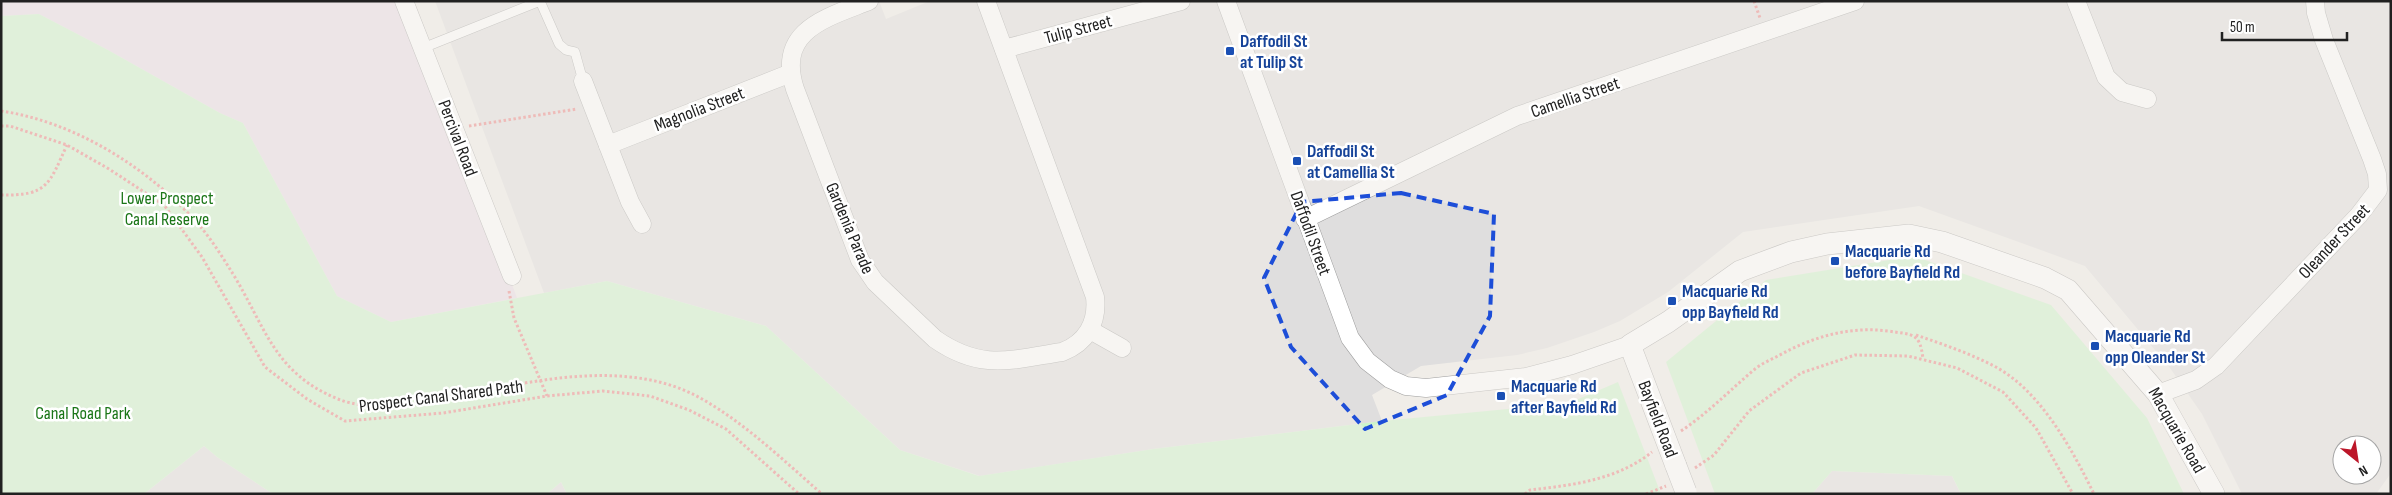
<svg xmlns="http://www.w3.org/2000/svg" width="2392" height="495" viewBox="0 0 2392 495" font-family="'Sofia Sans Condensed',sans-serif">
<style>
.residential{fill:#dfdede;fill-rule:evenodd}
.industrial{fill:#e8dbe7}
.park{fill:#cdf4cb}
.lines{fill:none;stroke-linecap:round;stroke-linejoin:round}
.service-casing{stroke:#9e9e9e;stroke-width:10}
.minor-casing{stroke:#9e9e9e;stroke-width:19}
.tertiary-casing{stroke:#9e9e9e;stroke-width:22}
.path{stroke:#ec7e7f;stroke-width:3;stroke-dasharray:2.5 2.5;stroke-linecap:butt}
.service{stroke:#fff;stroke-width:9}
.minor{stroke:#fff;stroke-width:18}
.tertiary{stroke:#fff;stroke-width:21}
.tertiary-bridge-casing{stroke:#9e9e9e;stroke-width:22;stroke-linecap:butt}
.tertiary-bridge{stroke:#fff;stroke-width:21}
.marked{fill:none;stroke:#1d4ed8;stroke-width:4;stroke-dasharray:10 6;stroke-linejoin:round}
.transit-dot{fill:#1a4fb4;stroke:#fff;stroke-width:2}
.labels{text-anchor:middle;stroke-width:5;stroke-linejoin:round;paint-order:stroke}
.street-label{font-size:18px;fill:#212121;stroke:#fff}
.transit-label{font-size:18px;font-weight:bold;fill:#164399;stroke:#fff;text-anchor:start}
.park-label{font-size:18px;fill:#1b7618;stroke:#fff}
</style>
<rect width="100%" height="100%" fill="#f0ede8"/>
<g class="residential">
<path d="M435 1H879L886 19 930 1H2391V473L2376 494H2242L2202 414 2170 368 2085 266 1919 206 1743 232 1668 292 1620 321 1594 332 1547 348 1517 355 1421 366 1372 395 1382 421 1153 449 980 476 900 450 766 326 607 281 544 293ZM2342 445H2372V475H2342Z"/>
<polygon points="204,446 217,457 273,494 144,494"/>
<polygon points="1832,471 1952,476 1961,494 1812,494"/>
<polygon points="561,482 567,494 547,494"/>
</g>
<polygon class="industrial" points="1,1 408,1 517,298 391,322 337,296 243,123 220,113 108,50 39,14 1,16"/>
<g class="park">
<polygon points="39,14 108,50 220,113 243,123 337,296 391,322 607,281 766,326 900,450 979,476 1153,449 1382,421 1569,403 1618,382 1661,494 567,494 561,482 547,494 273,494 217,457 204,446 144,494 1,494 1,16"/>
<polygon points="1914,256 2051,305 2147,418 2184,494 1961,494 1952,476 1832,471 1812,494 1715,494 1666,362 1766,280"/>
</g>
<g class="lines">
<defs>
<polyline id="service" points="423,48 540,1 559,44 566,50 575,52 583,81"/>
<g id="minor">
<polyline points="404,1 512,276"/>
<path d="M869 1C826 18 776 30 795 89L860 260 875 282 935 339C981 371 1010 360 1062 352 1086 343 1098 323 1095 297L986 1"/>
<polyline points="1226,1 1350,338 1367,361 1390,379 1406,386 1426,388 1526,377 1572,365 1630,345"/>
<polyline points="2076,1 2106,77 2122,92 2147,99"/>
<polyline points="1004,49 1181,1"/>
<polyline points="583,81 630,202 642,224"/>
<polyline points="608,145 791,73"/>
<polyline points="1305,219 1517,116 1855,1"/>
<polyline points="1090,330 1122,348"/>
<polyline points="2158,394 2196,380 2216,366 2359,215 2378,190 2377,174 2372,159 2324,40 2316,13 2315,1"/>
</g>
<polyline id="tertiary" points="1676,466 1630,345 1668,322 1740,271 1791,252 1827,244 1909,235 1942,242 2045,278 2068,290 2158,394 2214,494"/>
</defs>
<use href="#service" class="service-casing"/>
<use href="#minor" class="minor-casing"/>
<use href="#tertiary" class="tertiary-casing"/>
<g class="path">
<polyline points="1754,1 1760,18"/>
<path d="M1 111C76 122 150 169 199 225 212 240 223 258 233 274 266 328 274 373 338 399 372 413 425 403 460 396 535 380 631 358 702 399 746 424 783 460 822 494"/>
<polyline points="1,126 10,126 67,145 109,169 164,205 202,257 265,367 307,399 345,421 443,413 547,396 603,391 650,396 689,410 726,429 799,494"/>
<polyline points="469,126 577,109"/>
<path d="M1 195C48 196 49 184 67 145"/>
<polyline points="509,291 514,318 547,396"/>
<path d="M1916 335C1942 344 1969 353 1994 366 2040 390 2072 449 2094 494"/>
<path d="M1681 431C1708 413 1730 390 1755 369 1761 364 1770 360 1778 356 1812 337 1849 326 1888 331 1913 335 1920 332 1923 359"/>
<polyline points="1695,468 1714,455 1749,411 1801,373 1855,355 1908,356 1957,368 2003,392 2036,428 2073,494"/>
<path d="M1525 494 1530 490C1573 485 1617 480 1652 452"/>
<polyline points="1646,494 1666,486"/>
</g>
<use href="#service" class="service"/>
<use href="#minor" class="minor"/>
<use href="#tertiary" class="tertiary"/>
<defs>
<polyline id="tertiary-bridge" points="1676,466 1686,492"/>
</defs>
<use href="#tertiary-bridge" class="tertiary-bridge-casing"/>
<use href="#tertiary-bridge" class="tertiary-bridge"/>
</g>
<path d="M0 0H2392V495H0ZM1401 193 1494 214 1490 316 1447 395 1365 429 1291 347 1264 278 1302 202Z" fill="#f0ede8" fill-opacity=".55" fill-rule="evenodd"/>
<path class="marked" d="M1401 193 1494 214 1490 316 1447 395 1365 429 1291 347 1264 278 1302 202Z"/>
<g class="transit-dot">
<rect x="1225" y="46" width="10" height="10" rx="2.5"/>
<rect x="1292" y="156" width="10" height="10" rx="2.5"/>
<rect x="1830" y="256" width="10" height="10" rx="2.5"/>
<rect x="1667" y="296" width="10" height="10" rx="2.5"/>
<rect x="2090" y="341" width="10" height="10" rx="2.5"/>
<rect x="1496" y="391" width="10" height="10" rx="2.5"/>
</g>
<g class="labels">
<g class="street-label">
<text transform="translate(1078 29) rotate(-15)" y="6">Tulip Street</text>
<text transform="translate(1575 97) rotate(-19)" y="6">Camellia Street</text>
<text transform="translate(699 109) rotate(-21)" y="6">Magnolia Street</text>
<text transform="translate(458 138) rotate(69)" y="6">Percival Road</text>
<text transform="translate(850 228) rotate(67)" y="6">Gardenia Parade</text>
<text transform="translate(1311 233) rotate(70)" y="6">Daffodil Street</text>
<text transform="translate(2334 241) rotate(-47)" y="6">Oleander Street</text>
<text transform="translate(441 396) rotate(-7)" y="6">Prospect Canal Shared Path</text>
<text transform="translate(1658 419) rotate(69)" y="6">Bayfield Road</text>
<text transform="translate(2177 430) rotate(60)" y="6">Macquarie Road</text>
</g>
<g class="transit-label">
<text x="1240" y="47">Daffodil St<tspan x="1240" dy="21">at Tulip St</tspan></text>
<text x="1307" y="157">Daffodil St<tspan x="1307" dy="21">at Camellia St</tspan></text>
<text x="1845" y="257">Macquarie Rd<tspan x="1845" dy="21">before Bayfield Rd</tspan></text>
<text x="1682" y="297">Macquarie Rd<tspan x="1682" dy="21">opp Bayfield Rd</tspan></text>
<text x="2105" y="342">Macquarie Rd<tspan x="2105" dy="21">opp Oleander St</tspan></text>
<text x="1511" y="392">Macquarie Rd<tspan x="1511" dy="21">after Bayfield Rd</tspan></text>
</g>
<g class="park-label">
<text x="167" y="204">Lower Prospect<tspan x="167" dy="21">Canal Reserve</tspan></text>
<text x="83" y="419">Canal Road Park</text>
</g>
</g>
<rect width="2392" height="495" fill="none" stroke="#212121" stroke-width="5"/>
<g transform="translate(2357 460) rotate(150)"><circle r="24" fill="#ffffff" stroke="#a6a6a6"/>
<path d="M0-4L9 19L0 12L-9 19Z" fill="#bc1629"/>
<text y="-8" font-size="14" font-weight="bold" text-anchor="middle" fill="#212121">N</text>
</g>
<path d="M2222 32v8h125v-8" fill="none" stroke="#212121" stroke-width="2.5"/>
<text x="2230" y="32" font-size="15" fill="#212121" stroke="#ffffff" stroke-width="4" paint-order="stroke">50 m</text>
</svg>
